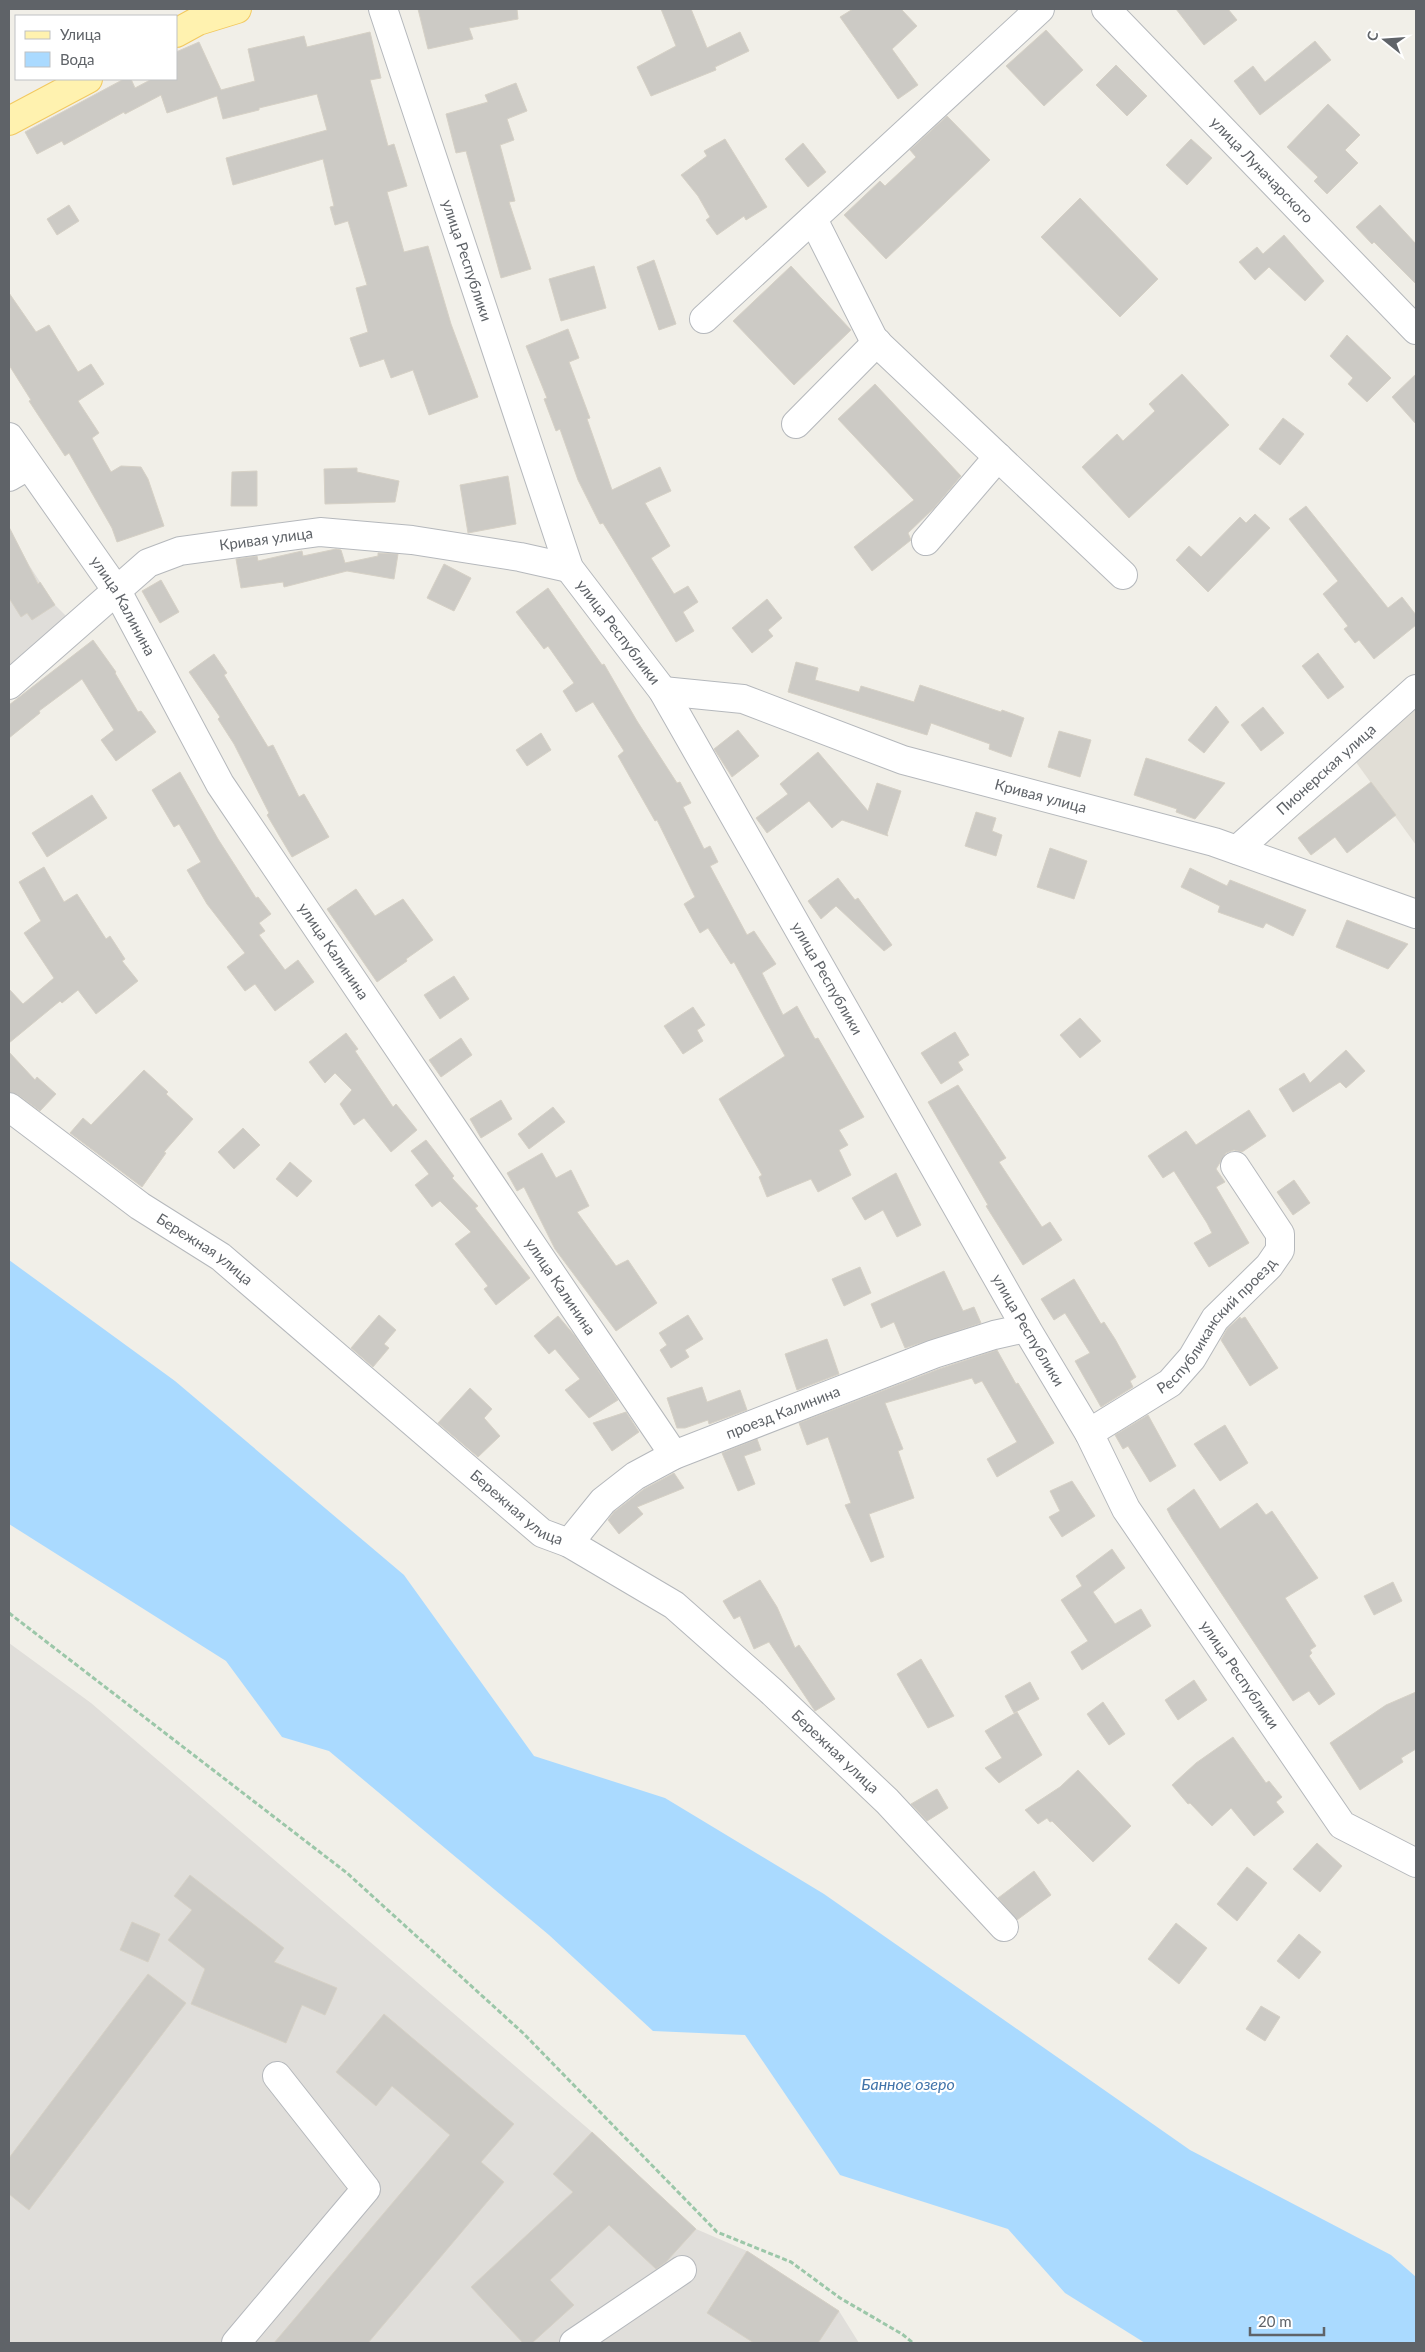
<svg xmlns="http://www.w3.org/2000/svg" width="1425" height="2352" viewBox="0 0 1425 2352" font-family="Lato,sans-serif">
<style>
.industrial{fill:#e0deda}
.education{fill:#e1ded6}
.water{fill:#aadaff}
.building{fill:#cccac5;stroke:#d6d1c6}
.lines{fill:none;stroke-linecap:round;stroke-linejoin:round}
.minor-casing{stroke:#b5b8bc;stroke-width:30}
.major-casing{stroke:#f2c960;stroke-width:30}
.path{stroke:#9cc7a9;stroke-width:3;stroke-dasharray:5 2.5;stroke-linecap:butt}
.minor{stroke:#fff;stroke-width:28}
.major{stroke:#fff2af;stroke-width:28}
.labels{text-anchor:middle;stroke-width:4.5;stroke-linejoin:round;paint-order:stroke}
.street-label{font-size:15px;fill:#5f6368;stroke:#fff}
.water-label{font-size:16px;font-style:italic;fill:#4174aa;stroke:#fff}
</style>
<rect width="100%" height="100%" fill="#f1efe8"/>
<g class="industrial">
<polygon points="9,527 29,565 55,605 73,623 9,671"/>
<polygon points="9,1643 91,1703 592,2132 696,2229 747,2251 839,2311 859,2343 9,2343"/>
</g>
<polygon class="education" points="1416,705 1416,845 1353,758"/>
<polygon class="water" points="9,1260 175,1381 404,1575 534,1756 665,1798 824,1894 1190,2150 1391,2255 1416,2277 1416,2343 1145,2343 1065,2293 1008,2229 840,2175 745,2035 653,2031 549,1935 329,1751 282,1737 226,1661 9,1524"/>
<g class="building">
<polygon points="418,9 517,9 518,19 469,28 473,39 428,49"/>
<polygon points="661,9 691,9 707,48 740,32 749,51 715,67 716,70 651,96 637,67 676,46"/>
<polygon points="853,9 901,9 917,26 892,49 918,85 898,99 840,17"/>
<polygon points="1176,9 1228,9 1237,20 1204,45"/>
<polygon points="1046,30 1083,70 1044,106 1006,66"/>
<polygon points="370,32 381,78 370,80 388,146 394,144 407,186 387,192 404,252 428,246 451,324 478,397 429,415 413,370 391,378 384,359 360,367 350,338 368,332 356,288 367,285 348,221 335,225 330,207 334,206 323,159 233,185 226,158 327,130 317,94 259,108 259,110 223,119 217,96 167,113 161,95 125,114 124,112 64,145 62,141 37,154 25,132 124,79 131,79 135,88 152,79 176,79 176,52 199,42 221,90 255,81 248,49 304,36 307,47"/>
<polygon points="1315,41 1331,60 1260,115 1234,81 1253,66 1265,82"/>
<polygon points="1116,65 1147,96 1127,116 1096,85"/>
<polygon points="516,83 527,111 507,119 514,140 500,145 515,201 509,202 531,269 501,278 466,151 456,153 446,114 488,102 485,95"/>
<polygon points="1328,104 1360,135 1345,150 1358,163 1327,194 1314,181 1318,177 1287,147"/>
<polygon points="947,116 990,160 886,259 844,215 880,181 885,186 916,157 910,150"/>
<polygon points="725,139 767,207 746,220 744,216 717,235 706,220 710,217 698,196 681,175 707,156 704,151"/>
<polygon points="1191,139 1212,158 1187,185 1166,165"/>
<polygon points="803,143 826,172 808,187 785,159"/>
<polygon points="1080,198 1158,279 1120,317 1041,237"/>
<polygon points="69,205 79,221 57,235 47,219"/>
<polygon points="1380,205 1416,244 1416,284 1374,242 1372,244 1356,227"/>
<polygon points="1284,235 1324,281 1305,301 1269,267 1255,280 1239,262 1257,247 1263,254"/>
<polygon points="654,260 676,324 659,330 637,267"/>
<polygon points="594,266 606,308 561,321 549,279"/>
<polygon points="791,266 851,330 794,385 733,321"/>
<polygon points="9,293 36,332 49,325 78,372 91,364 104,384 78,401 99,433 92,438 111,472 121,466 141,467 148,479 164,526 117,542 112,528 69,453 65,456 29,401 31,400 9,365"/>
<polygon points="568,329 579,358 569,362 590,418 587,419 612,490 660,467 671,491 645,503 670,546 651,558 674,594 688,586 698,602 683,612 694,631 676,642 603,523 600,524 578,480 560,429 556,431 544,399 547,398 526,346"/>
<polygon points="1347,335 1391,378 1367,402 1348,384 1353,378 1330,356"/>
<polygon points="1182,374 1229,425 1129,518 1082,467 1117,434 1123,441 1155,411 1149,404"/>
<polygon points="1416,374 1416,424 1392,397"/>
<polygon points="875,384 961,476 934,508 908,533 911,540 872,571 854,547 914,500 838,419"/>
<polygon points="1283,418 1304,434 1280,465 1259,449"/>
<polygon points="357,468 357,472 399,481 395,502 325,504 324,469"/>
<polygon points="257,471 257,506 231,506 232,472"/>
<polygon points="508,476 516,524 468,533 460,485"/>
<polygon points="1306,506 1388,608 1402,597 1416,615 1416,625 1374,659 1359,640 1355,643 1344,629 1348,626 1323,594 1338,581 1289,519"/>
<polygon points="1255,514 1270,528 1208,592 1176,560 1189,546 1201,557 1240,517 1246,523"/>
<polygon points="9,527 38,584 40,582 55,605 32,620 27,613 21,617 9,598"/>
<polygon points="336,549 341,550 345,563 378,556 378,553 398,554 394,579 347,571 284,587 283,582 241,588 236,559 257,556 258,561 302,551 303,556"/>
<polygon points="444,564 471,578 454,611 427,598"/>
<polygon points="161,580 179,612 160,623 142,591"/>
<polygon points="548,588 602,665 604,664 637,721 677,783 680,782 691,803 683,807 704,849 710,846 718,862 710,866 747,935 754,931 776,964 762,973 783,1015 797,1006 815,1039 818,1038 864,1117 839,1130 848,1145 839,1150 851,1175 818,1192 811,1179 767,1197 759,1177 762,1175 719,1099 785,1056 734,962 731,964 708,928 700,933 684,904 695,897 657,820 655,821 618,756 624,751 593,702 576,712 563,691 574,683 548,646 544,649 516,612"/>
<polygon points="767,599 782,618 768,630 773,636 752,653 732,628"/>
<polygon points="93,640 116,672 115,673 138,712 141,711 156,732 116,761 101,740 114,730 82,679 39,711 40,713 9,738 9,705"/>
<polygon points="1318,653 1344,687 1328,699 1302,666"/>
<polygon points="214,654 227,673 224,675 268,747 273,745 299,797 304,794 329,837 292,857 267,815 269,813 234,744 218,719 220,717 189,672"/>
<polygon points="796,662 818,668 815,680 859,692 861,686 914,702 920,685 1001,712 1002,710 1024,718 1011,757 989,749 990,744 931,723 927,735 788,692"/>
<polygon points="1216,706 1229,722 1204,753 1188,740"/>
<polygon points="1263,707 1284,733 1261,751 1241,725"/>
<polygon points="738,730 759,756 732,777 714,749"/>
<polygon points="1059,731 1091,740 1080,777 1048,767"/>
<polygon points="541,733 551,750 527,766 516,750"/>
<polygon points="818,752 868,811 877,783 901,791 887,834 888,836 842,820 832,828 809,801 767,833 756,818 788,794 780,784"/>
<polygon points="1146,758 1225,783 1195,819 1176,812 1177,809 1134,795"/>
<polygon points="180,772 218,839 256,898 258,897 271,914 259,923 265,931 259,935 285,970 298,960 314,982 275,1011 255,984 245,991 227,967 245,953 207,904 187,870 201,862 179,824 174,827 152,790"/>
<polygon points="1371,782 1396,815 1347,853 1335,837 1311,855 1298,838"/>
<polygon points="92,795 107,818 47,857 32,833"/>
<polygon points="976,812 996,818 992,831 1002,835 996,856 965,846"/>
<polygon points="1050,848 1087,861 1074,899 1037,887"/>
<polygon points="44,867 64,902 77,894 106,939 110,936 125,959 122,961 138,981 96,1014 78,990 62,1003 60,1001 9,1043 9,989 23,1004 54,978 24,933 41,921 19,882"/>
<polygon points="1190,868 1227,886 1230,880 1306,910 1293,936 1266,923 1263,928 1218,912 1220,906 1181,887"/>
<polygon points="838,878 855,900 858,898 892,945 884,951 836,906 821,919 808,901"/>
<polygon points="356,889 375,916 403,899 433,940 406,959 407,961 377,982 327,909"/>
<polygon points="1347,920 1408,944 1388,969 1336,947"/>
<polygon points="454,976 469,999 440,1019 424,995"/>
<polygon points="693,1007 705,1025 697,1030 703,1041 683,1054 664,1026"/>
<polygon points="1080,1018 1101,1041 1080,1058 1060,1035"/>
<polygon points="955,1032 969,1055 958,1062 963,1070 941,1084 921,1053"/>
<polygon points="346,1033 358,1049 355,1051 393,1107 396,1104 417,1130 391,1152 364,1118 354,1125 340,1104 352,1090 335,1073 325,1083 309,1062"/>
<polygon points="461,1038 472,1055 441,1077 429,1060"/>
<polygon points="1346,1050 1365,1071 1346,1088 1340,1082 1293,1112 1279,1089 1304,1073 1310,1083"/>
<polygon points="9,1052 35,1080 37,1077 56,1094 40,1111 18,1095 9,1092"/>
<polygon points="144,1070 168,1092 166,1094 193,1119 164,1152 166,1153 142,1187 70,1133 83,1118 91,1125"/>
<polygon points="958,1085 1006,1158 999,1162 1042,1227 1050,1222 1062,1240 1023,1265 986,1206 988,1205 928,1102"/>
<polygon points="501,1100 512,1119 481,1138 470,1119"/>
<polygon points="553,1107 565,1122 529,1149 518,1134"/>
<polygon points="1249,1110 1266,1136 1242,1152 1234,1150 1226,1153 1216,1169 1225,1182 1216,1187 1249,1243 1209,1267 1194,1243 1212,1233 1207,1223 1174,1171 1163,1178 1148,1156 1186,1131 1196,1145"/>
<polygon points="243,1128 260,1145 234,1169 218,1152"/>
<polygon points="426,1140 454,1176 452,1178 478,1206 475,1208 530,1278 496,1305 484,1289 488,1286 455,1244 471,1232 440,1201 432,1207 415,1185 429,1174 411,1151"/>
<polygon points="542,1153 556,1178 571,1170 589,1206 577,1212 616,1266 628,1260 657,1303 616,1331 555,1249 524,1187 517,1191 507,1173"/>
<polygon points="290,1162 312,1181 297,1197 276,1179"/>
<polygon points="896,1173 921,1225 897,1237 883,1210 865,1220 852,1198"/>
<polygon points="1294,1180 1310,1203 1293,1215 1277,1192"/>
<polygon points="860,1267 871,1293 844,1306 832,1279"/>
<polygon points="944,1271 963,1311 974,1307 981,1323 905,1348 894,1322 881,1328 871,1304"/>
<polygon points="1074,1279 1101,1324 1104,1322 1115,1339 1136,1377 1130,1381 1133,1387 1101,1407 1075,1361 1090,1353 1065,1313 1054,1320 1041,1299"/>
<polygon points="379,1315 396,1330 384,1344 389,1348 373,1367 351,1348"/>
<polygon points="688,1315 703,1339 685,1350 689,1357 671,1368 660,1350 667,1345 659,1333"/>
<polygon points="558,1316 575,1336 618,1400 589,1418 565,1390 580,1379 555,1349 549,1354 534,1336"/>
<polygon points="1240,1317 1241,1319 1245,1317 1278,1368 1250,1386 1221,1340 1227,1329"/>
<polygon points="827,1339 839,1374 797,1390 785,1354"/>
<polygon points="997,1350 1016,1384 1018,1383 1054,1443 997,1477 987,1459 1017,1442 982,1381 975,1384 972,1378 885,1403 903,1449 898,1451 914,1498 869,1514 884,1557 871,1562 845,1505 851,1503 828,1437 807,1445 799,1423 939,1369"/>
<polygon points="702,1387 707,1402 740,1390 747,1410 709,1424 708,1420 685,1428 677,1428 667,1398"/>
<polygon points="470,1388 492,1409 484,1418 500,1436 478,1457 438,1423"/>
<polygon points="626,1412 639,1432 612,1451 593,1423"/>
<polygon points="1148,1415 1176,1466 1150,1482 1128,1446 1123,1449 1115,1435"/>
<polygon points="1225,1425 1248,1463 1220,1481 1194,1444"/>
<polygon points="757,1439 761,1450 744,1456 755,1484 738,1491 722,1453"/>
<polygon points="674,1473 684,1488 637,1507 643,1514 619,1534 608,1520 614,1512 644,1489"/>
<polygon points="1072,1481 1095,1516 1062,1537 1049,1517 1060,1511 1050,1491"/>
<polygon points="1194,1489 1220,1529 1257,1503 1266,1515 1272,1511 1318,1578 1285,1598 1316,1646 1310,1650 1312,1653 1309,1656 1335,1694 1319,1705 1309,1691 1293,1701 1172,1519 1167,1509"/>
<polygon points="1112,1549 1125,1568 1093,1592 1115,1624 1141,1609 1151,1626 1082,1670 1071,1652 1088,1641 1061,1600 1082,1586 1076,1576"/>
<polygon points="760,1580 777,1607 795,1648 799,1645 835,1699 815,1711 769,1642 754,1649 740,1616 734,1619 723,1601"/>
<polygon points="1393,1582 1402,1601 1374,1615 1364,1596"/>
<polygon points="921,1659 954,1716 928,1728 897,1674"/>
<polygon points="1194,1680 1207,1700 1178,1720 1165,1700"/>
<polygon points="1030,1682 1039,1699 1014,1713 1005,1696"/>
<polygon points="1416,1692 1416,1749 1401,1758 1403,1762 1360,1790 1330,1743 1386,1705"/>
<polygon points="1103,1702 1125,1734 1109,1745 1087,1714"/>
<polygon points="1017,1712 1042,1755 999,1783 985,1768 1002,1758 985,1731"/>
<polygon points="1233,1737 1266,1783 1269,1781 1282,1797 1276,1802 1284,1812 1254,1836 1231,1808 1212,1826 1190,1803 1188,1804 1172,1785 1196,1763"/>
<polygon points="1078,1770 1131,1826 1093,1862 1052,1821 1050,1822 1047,1818 1038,1824 1025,1810 1060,1787"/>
<polygon points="937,1789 948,1808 927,1821 911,1804"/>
<polygon points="1317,1843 1342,1866 1320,1892 1293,1869"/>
<polygon points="1247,1867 1267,1883 1237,1921 1217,1904"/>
<polygon points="1034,1871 1051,1895 1017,1920 998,1898"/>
<polygon points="190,1875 284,1948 274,1962 337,1988 325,2015 302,2005 286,2043 191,2004 205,1969 168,1940 192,1910 174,1896"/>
<polygon points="132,1922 160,1934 148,1962 120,1950"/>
<polygon points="1176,1923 1207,1948 1179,1984 1148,1959"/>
<polygon points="1299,1934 1321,1952 1299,1979 1277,1961"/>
<polygon points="148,1974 186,2003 29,2210 9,2194 9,2158"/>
<polygon points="1261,2006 1280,2017 1265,2041 1246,2029"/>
<polygon points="384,2014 514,2124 481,2162 504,2182 368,2343 274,2343 450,2135 392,2086 376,2106 336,2072"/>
<polygon points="592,2132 696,2229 666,2262 656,2269 609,2225 550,2280 574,2305 532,2343 523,2343 471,2287 573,2192 553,2174"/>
<polygon points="747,2251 839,2311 818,2343 754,2343 707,2313"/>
</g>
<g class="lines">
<defs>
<g id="minor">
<path id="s1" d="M383 9 569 568 663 691 1026 1328 1089 1433 1126 1509 1342 1825 1416 1863"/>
<path id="s2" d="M1106 9 1416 330"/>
<polyline points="813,219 874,340 1123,575"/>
<polyline points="704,319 1040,9"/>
<polyline points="796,424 877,342"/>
<path id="s3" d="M9 437 117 591 220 784 674 1455"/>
<polyline points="9,477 28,466"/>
<polyline points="926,541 998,457"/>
<path id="s4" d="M9 685 148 563 180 551 320 532 412 540 520 557 569 568"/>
<path id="s5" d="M663 691 743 699 903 760 1214 842 1416 914"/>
<path id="s6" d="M1237 850 1416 689"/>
<path id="s7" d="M9 1107 140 1206 221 1257 542 1533 569 1543 674 1605 770 1690 887 1801 1004 1927"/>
<path id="s8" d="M1089 1433 1170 1383 1192 1358 1215 1319 1269 1266 1280 1250V1234L1235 1166"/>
<path id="s9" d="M569 1543 603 1501 635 1476 674 1455 934 1354 994 1335 1026 1328"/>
<polyline points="236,2343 366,2189 277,2076"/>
<polyline points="574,2343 682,2270"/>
</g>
<g id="major">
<polyline points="176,33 198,21 237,9"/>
<polyline points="9,121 88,79"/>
</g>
</defs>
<use href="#minor" class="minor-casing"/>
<use href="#major" class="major-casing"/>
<polyline class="path" points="9,1613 347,1873 523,2033 717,2232 791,2262 840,2298 902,2334 913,2343"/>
<use href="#minor" class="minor"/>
<use href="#major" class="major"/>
</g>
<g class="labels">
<g class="street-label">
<text dy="5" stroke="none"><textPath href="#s2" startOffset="224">улица Луначарского</textPath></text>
<text dy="5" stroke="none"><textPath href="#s1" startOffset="265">улица Республики</textPath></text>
<text dy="5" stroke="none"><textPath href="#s4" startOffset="306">Кривая улица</textPath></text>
<text dy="5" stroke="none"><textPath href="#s3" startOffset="204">улица Калинина</textPath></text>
<text dy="5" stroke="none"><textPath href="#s1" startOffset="670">улица Республики</textPath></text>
<text dy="5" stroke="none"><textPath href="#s6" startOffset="120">Пионерская улица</textPath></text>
<text dy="5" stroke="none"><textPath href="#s5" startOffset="394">Кривая улица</textPath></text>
<text dy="5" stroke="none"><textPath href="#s3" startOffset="609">улица Калинина</textPath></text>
<text dy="5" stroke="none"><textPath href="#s1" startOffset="1075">улица Республики</textPath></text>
<text dy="5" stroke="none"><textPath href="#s7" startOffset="242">Бережная улица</textPath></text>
<text dy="5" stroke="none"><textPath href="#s3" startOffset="1014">улица Калинина</textPath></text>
<text dy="5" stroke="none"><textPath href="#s8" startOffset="169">Республиканский проезд</textPath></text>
<text dy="5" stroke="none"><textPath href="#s1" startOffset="1480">улица Республики</textPath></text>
<text dy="5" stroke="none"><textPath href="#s9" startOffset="256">проезд Калинина</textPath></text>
<text dy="5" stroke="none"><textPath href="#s7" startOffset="648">Бережная улица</textPath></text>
<text dy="5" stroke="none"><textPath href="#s1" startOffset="1885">улица Республики</textPath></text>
<text dy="5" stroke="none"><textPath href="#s7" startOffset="1052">Бережная улица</textPath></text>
</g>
<g class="water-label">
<text x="908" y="2090">Банное озеро</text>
</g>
</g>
<rect width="1425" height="2352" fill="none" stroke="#5f6368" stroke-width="20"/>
<rect x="15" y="15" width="162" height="65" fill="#ffffff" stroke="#bfc1c3"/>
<rect x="25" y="31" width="25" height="8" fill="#fff2af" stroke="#bfc1c3"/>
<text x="60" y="40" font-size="15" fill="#5f6368">Улица</text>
<rect x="25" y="52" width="25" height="15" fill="#aadaff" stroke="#bfc1c3"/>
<text x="60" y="65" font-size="15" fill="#5f6368">Вода</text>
<g transform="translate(1385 40) rotate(287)" stroke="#ffffff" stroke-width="4" paint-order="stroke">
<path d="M0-4L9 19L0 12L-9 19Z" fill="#5f6368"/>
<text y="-8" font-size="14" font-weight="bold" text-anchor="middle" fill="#5f6368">С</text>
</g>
<path d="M1250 2327v8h74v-8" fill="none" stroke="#5f6368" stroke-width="2.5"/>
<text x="1258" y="2327" font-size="15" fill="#5f6368" stroke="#ffffff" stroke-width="4" paint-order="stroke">20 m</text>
</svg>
